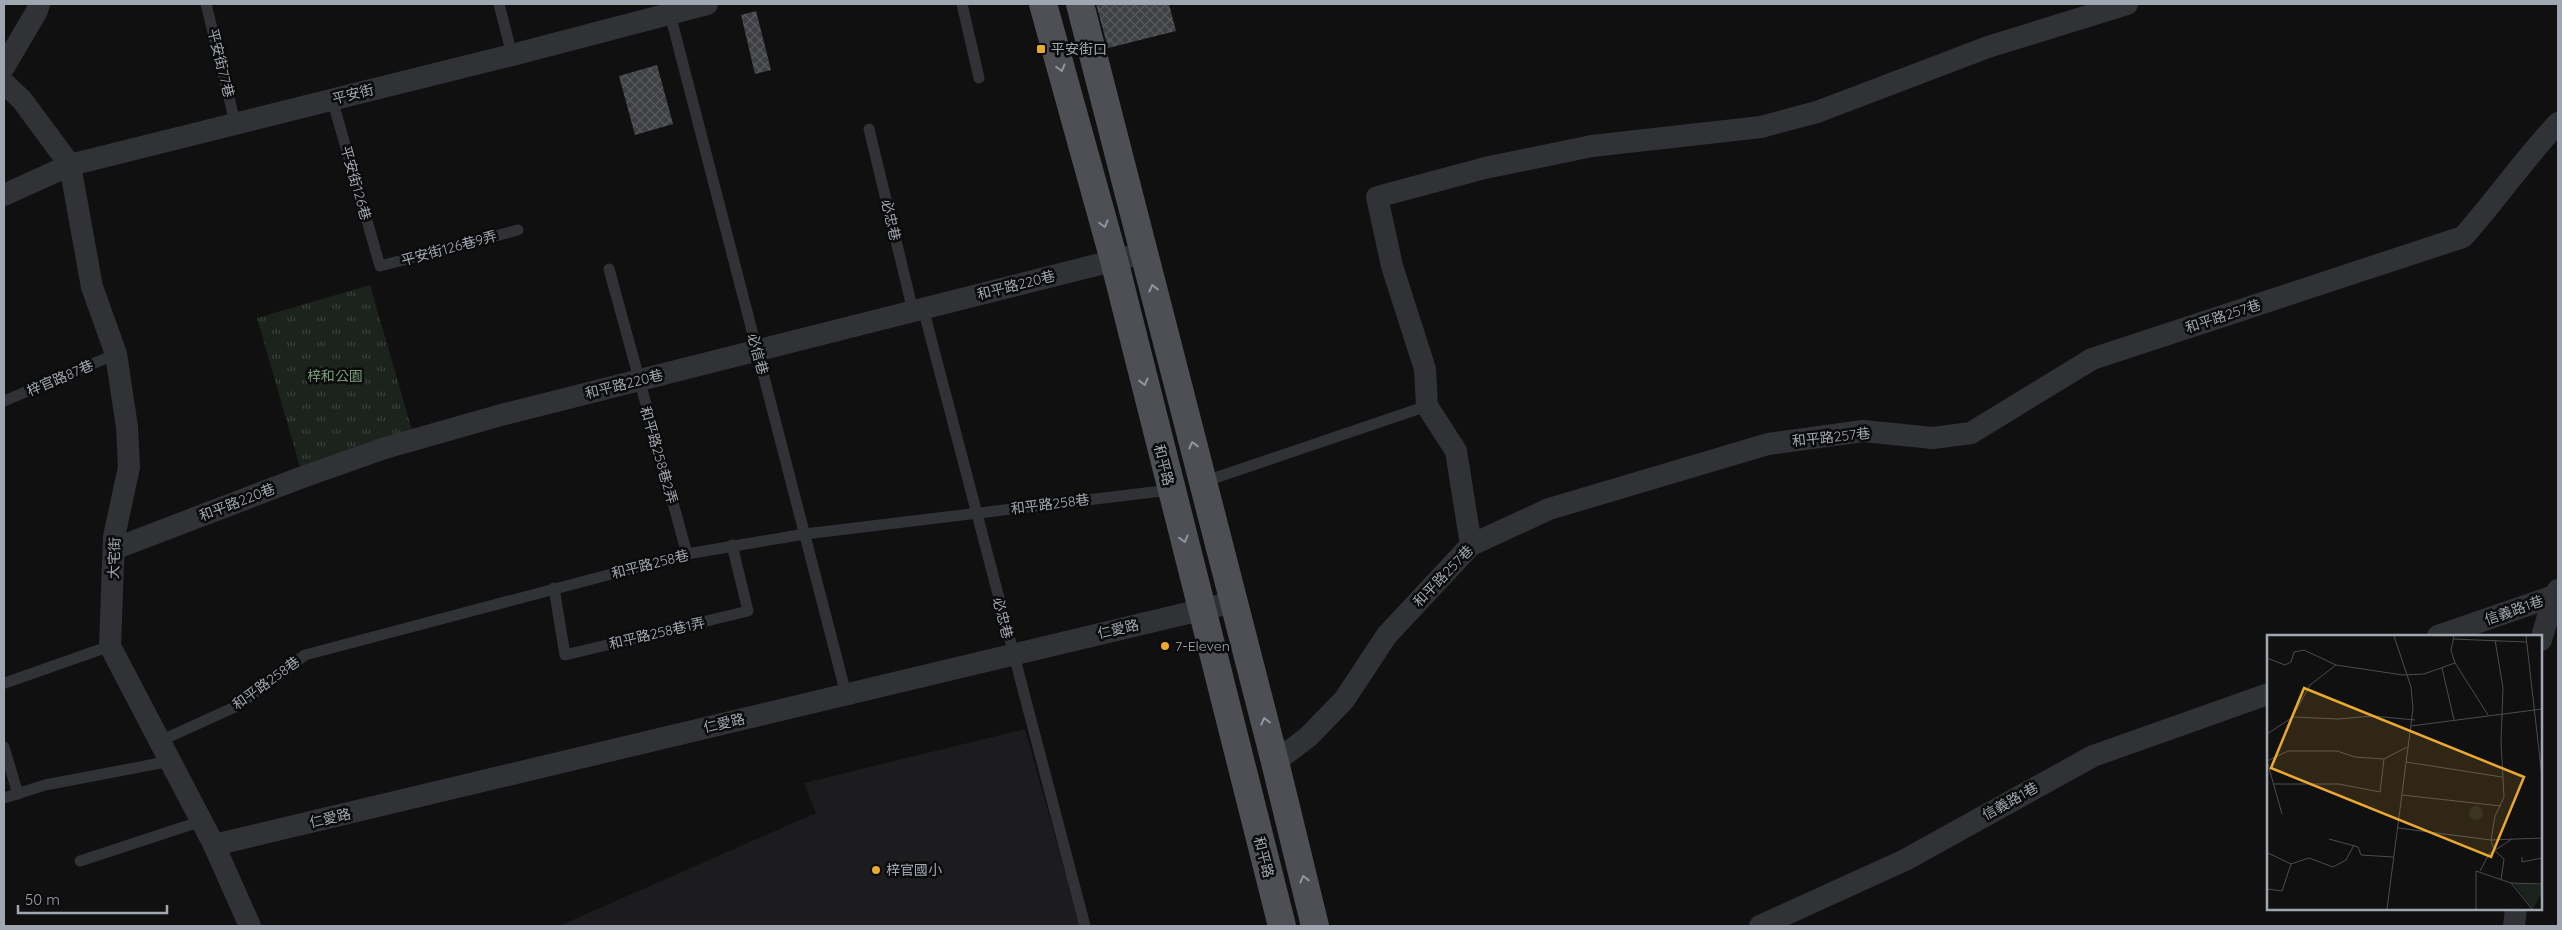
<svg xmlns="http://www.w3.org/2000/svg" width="2562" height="930" viewBox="0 0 2562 930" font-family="Quicksand,'Noto Sans TC',sans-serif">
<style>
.built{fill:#1c1c1e}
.park{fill:url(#park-tufts)}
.building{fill:url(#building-cross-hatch)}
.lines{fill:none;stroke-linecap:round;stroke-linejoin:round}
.lane{stroke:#313236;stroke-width:11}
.street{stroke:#313236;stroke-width:22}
.primary{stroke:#4d4f55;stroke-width:28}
.oneway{stroke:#90959f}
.poi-dot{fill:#eaa92f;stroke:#0b0b0c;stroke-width:2}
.labels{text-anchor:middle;stroke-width:5;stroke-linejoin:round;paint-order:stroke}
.poi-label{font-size:14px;fill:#a1a7b1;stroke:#0b0b0c;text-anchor:start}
.street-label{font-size:14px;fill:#a1a7b1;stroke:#0b0b0c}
.park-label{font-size:14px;fill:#799c7b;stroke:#0b0b0c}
.inset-road{fill:none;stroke:#4a4c51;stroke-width:1}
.view{fill:#eaa92f;fill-opacity:0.15;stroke:#eaa92f;stroke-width:2.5}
.inset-edge{fill:none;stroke:#a1a7b1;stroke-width:2.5}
</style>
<defs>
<pattern id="park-tufts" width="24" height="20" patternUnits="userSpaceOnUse" patternTransform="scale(1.25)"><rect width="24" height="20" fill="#1c231d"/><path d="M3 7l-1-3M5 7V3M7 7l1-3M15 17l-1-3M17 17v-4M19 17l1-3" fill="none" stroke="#3a403b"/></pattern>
<pattern id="building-cross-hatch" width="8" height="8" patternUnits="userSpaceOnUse" patternTransform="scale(1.25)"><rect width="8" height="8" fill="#3f4044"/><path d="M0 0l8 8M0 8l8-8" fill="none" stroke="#58595d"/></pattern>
</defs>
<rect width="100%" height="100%" fill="#101011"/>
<polygon class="built" points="1025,729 1080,926 559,926 816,813 804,783"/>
<polygon class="park" points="370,285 413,434 300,467 257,318"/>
<g class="building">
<polygon points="1096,4 1169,4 1176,31 1108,48"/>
<polygon points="756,11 771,70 755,74 741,15"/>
<polygon points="657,65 673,124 635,135 619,76"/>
</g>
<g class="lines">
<g class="lane">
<polyline points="206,4 235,122"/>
<polyline points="499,4 512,55"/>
<polyline points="962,4 979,78"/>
<polyline points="670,14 846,694"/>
<polyline points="332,99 380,266 518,230"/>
<polyline points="869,129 913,311"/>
<polyline points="609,269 687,554"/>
<polyline points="923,308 1085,926"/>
<polyline points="4,401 116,354"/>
<polyline points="1203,482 1427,406"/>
<polyline points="554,588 565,655 748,611 732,545"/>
<polyline points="5,683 110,646"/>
<polyline points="160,741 237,706 305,655 687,554 805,534 1170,490"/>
<polyline points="4,747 18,794"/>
<polyline points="4,798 45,785 171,761"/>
<polyline points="80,861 202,821"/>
</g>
<g class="street">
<polyline points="4,67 37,11 39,4"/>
<polyline points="4,83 22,100 70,165 92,287 116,354 127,427 129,467 114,537 110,646 214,845 250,926"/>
<polyline points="4,195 70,165 512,55 707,4"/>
<polyline points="1471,545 1456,451 1427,406 1425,369 1392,266 1377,197 1485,168 1592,146 1761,127 1817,112 1988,47 2127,4"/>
<polyline points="114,549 300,478 385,448 501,415 1144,253"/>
<polyline points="2438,636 2554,596 2558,590"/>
<polyline points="2541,640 2554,596"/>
<path d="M1275 762 1308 737 1344 700 1387 635 1471 545 1549 509 1768 444 1863 431 1933 438 1971 433 2092 359 2463 237C2496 200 2524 159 2558 123"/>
<polyline points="214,845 1234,602"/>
<polyline points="1760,926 1905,860 2093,756 2268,694"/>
<polyline points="2514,926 2516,909"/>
</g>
<g class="primary">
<polyline points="1043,4 1114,260 1282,926"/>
<polyline points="1080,4 1275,762 1315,926"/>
</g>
</g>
<defs><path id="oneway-chevron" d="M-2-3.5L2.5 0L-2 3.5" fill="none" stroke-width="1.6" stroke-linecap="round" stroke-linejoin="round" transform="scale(1.25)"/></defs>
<g class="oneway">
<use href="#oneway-chevron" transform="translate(1061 68) rotate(75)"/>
<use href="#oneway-chevron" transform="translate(1104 224) rotate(75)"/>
<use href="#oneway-chevron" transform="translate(1153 288) rotate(-104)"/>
<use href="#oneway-chevron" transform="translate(1144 382) rotate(76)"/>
<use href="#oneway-chevron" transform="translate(1193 445) rotate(-104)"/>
<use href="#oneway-chevron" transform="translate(1184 539) rotate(75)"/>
<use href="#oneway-chevron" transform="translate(1265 721) rotate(-104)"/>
<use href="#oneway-chevron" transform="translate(1304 879) rotate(-104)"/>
</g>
<g class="poi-dot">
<rect x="1036" y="44" width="10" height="10" rx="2.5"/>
<circle cx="1165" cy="646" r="5"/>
<circle cx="876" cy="870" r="5"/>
</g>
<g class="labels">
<g class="poi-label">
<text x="1051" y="54">平安街口</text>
<text x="1175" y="651">7-Eleven</text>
<text x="886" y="875">梓官國小</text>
</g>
<g class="street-label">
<text transform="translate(221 63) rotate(76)" y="5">平安街77巷</text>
<text transform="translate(353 94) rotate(-14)" y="5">平安街</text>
<text transform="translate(356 183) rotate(74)" y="5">平安街126巷</text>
<text transform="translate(891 220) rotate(77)" y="5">必忠巷</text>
<text transform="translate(449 248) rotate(-15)" y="5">平安街126巷9弄</text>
<text transform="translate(1016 285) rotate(-14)" y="5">和平路220巷</text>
<text transform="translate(2223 316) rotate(-18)" y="5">和平路257巷</text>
<text transform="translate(758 354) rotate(75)" y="5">必信巷</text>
<text transform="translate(60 378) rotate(-23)" y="5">梓官路87巷</text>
<text transform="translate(624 384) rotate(-14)" y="5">和平路220巷</text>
<text transform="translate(1831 437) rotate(-6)" y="5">和平路257巷</text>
<text transform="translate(659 455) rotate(74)" y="5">和平路258巷2弄</text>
<text transform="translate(1164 465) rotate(76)" y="5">和平路</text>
<text transform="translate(237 502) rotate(-21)" y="5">和平路220巷</text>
<text transform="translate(1050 504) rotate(-7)" y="5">和平路258巷</text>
<text transform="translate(114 558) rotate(-88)" y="5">大宅街</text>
<text transform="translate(650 564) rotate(-14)" y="5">和平路258巷</text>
<text transform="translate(1443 576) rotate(-46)" y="5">和平路257巷</text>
<text transform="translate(2514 610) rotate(-19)" y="5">信義路1巷</text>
<text transform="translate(1003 618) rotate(76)" y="5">必忠巷</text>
<text transform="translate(1118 629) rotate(-13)" y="5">仁愛路</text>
<text transform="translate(657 633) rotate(-13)" y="5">和平路258巷1弄</text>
<text transform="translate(266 683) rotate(-36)" y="5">和平路258巷</text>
<text transform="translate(724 723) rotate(-13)" y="5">仁愛路</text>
<text transform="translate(2010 801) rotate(-29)" y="5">信義路1巷</text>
<text transform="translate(330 818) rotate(-13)" y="5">仁愛路</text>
<text transform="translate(1264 857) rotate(76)" y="5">和平路</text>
</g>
<g class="park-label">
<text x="335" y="381">梓和公園</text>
</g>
</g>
<g transform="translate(2267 635)">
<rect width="275" height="275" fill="#101011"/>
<path d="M202 178a7 7 0 1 1 14 0a7 7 0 1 1-14 0ZM246 248 275 250V257L266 274Z" fill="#1c231d"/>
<path class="inset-road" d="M187 1 184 15 188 28 221 80M259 1 275 142M186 4 259 7M228 5 236 53 234 107 237 162 228 181 224 205 227 215 237 224 234 245M0 23 18 30 24 27 27 17 37 15 69 30 136 40 157 39 188 28M175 33 187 85M26 81 43 50 69 30M144 91 275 74M0 99 26 82 71 84 106 81 148 85M0 126 21 116H70L88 122 117 124 140 112M0 126 15 179M139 127 235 142M6 149H72L113 157 117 124M135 160 234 171M131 193 224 205 275 203M62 204 91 212 94 220 126 222M1 218 24 229 42 223 66 232 79 225 87 210M255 222V227L275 223M213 236 222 219 245 204M244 248 265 274M0 254 15 256 24 229M120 274 146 74 144 52 127 1M209 274V236L244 248 275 249"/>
<path class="view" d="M37 53 257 142 224 222 4 133Z"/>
<rect width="275" height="275" class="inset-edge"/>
</g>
<rect width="2562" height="930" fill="none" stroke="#a1a7b1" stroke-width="10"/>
<path d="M18 905v8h149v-8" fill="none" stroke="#a1a7b1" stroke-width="2.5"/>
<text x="25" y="905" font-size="15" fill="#a1a7b1" stroke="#0b0b0c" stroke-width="4" paint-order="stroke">50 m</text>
</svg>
